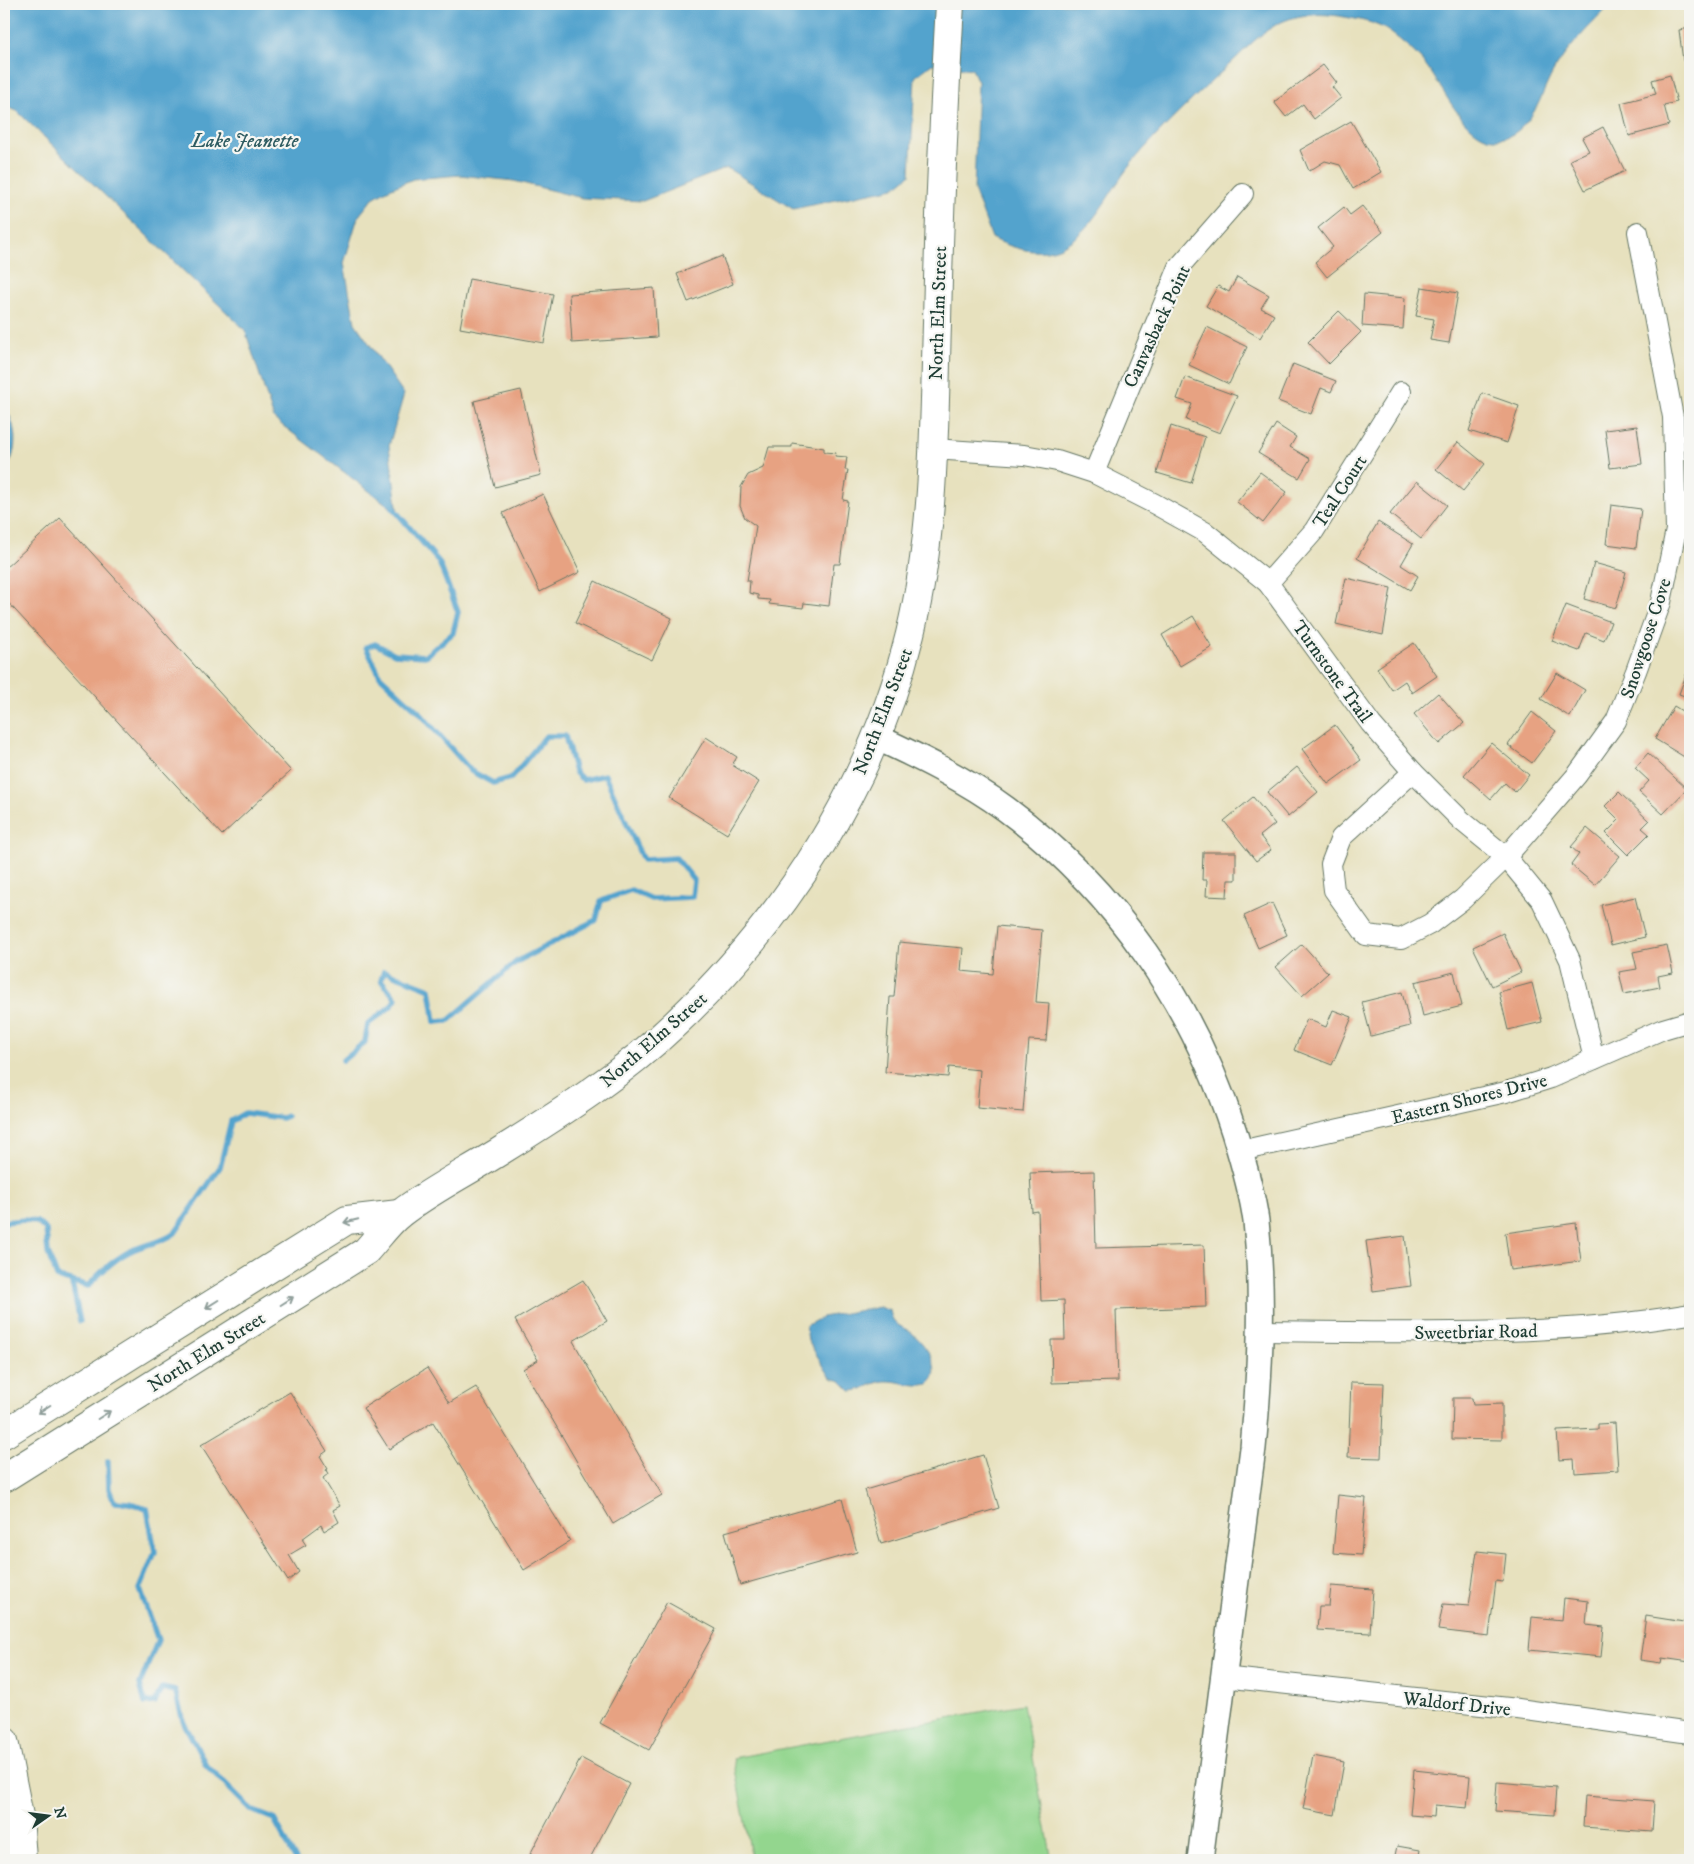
<svg xmlns="http://www.w3.org/2000/svg" width="1694" height="1864" viewBox="0 0 1694 1864" font-family="'IM FELL DW Pica',serif">
<style>
.green{fill:#93d68e;stroke:#598a61}
.water{fill:#53a3cd;stroke:#397080}
.lines{fill:none;stroke-linecap:round;stroke-linejoin:round}
.stream{stroke:#53a3cd;stroke-width:5.5}
.building{fill:#e7a282}
.minor-casing{stroke:#657664;stroke-width:22}
.tertiary-casing{stroke:#657664;stroke-width:28}
.secondary-casing{stroke:#657664;stroke-width:30}
.motorway-casing{stroke:#657664;stroke-width:30}
.minor{stroke:#fff;stroke-width:20}
.tertiary{stroke:#fff;stroke-width:25}
.secondary{stroke:#fff;stroke-width:28}
.motorway{stroke:#fff;stroke-width:28}
.oneway{stroke:#8f9e9a}
.labels{text-anchor:middle;stroke-width:4.5;stroke-linejoin:round;paint-order:stroke}
.street-label{font-size:19px;fill:#1f3d34;stroke:#f6f6f2}
.water-label{font-size:20px;font-style:italic;fill:#2f5c62;stroke:#f6f6f2}
</style>
<rect width="100%" height="100%" fill="#f6f6f2"/>
<filter id="ink" filterUnits="userSpaceOnUse"><feTurbulence type="fractalNoise" baseFrequency=".02" numOctaves="2"/><feDisplacementMap in="SourceGraphic" scale="10" xChannelSelector="R" yChannelSelector="G"/><feConvolveMatrix kernelMatrix="1 2 1 2 8 2 1 2 1" color-interpolation-filters="sRGB"/></filter>
<filter id="wash" filterUnits="userSpaceOnUse"><feTurbulence type="fractalNoise" baseFrequency=".0096" numOctaves="4" result="noise"/><feDisplacementMap in="SourceGraphic" scale="20" xChannelSelector="R" yChannelSelector="G"/><feGaussianBlur stdDeviation="1.12" result="paint"/><feColorMatrix in="noise" values="0 0 0 0 0 0 0 0 0 0 0 0 0 0 0 0 0 1.4 0 .05"/><feComposite in="paint" operator="in"/></filter>
<g filter="url(#wash)">
<rect width="100%" height="100%" fill="#e7e1be"/>
<polygon class="green" points="1023,1704 1052,1860 752,1860 733,1758"/>
<g class="water">
<path d="M4 4H1611C1593 23 1573 42 1558 64 1542 87 1539 118 1513 134 1472 158 1446 90 1425 64 1416 53 1402 41 1391 33 1377 22 1356 19 1339 16 1316 13 1294 14 1274 26 1257 36 1243 52 1229 65 1196 96 1160 129 1131 164 1110 190 1093 231 1061 247 1040 257 1011 248 992 238L974 190 978 82 972 69 932 64 915 77 910 175 894 188 793 209 727 168 643 201 582 198 514 181 460 175 413 179 387 190 373 198 358 217 344 263 355 323 404 394 389 446 398 513 274 419 245 330 17 111 4 106Z"/>
<path d="M4 406C18 425 19 454 4 472Z"/>
<path d="M880 1307 890 1311C891 1315 892 1319 895 1322 899 1327 907 1329 912 1333 924 1343 946 1371 928 1384 915 1388 898 1380 885 1381 872 1382 863 1391 851 1391L841 1381 831 1378 808 1341 806 1326 822 1317Z"/>
</g>
<g class="lines">
<g class="stream">
<polyline points="343,1060 365,1042 368,1024 390,1007 396,999 381,980 384,971 430,989 435,1022 448,1021 516,962 596,920 601,901 631,890 651,899 692,897 694,880 676,858 643,860 605,775 583,780 575,772 565,736 546,736 511,778 493,783 471,771 419,712 380,676 366,647 375,644 395,654 425,656 453,633 458,612 439,562 393,508"/>
<path d="M4 1222 25 1220 37 1222 46 1230 48 1253 57 1277 88 1286C102 1271 116 1257 135 1249 149 1243 162 1243 175 1233L220 1167 231 1121 245 1113 282 1118 287 1116"/>
<polyline points="72,1283 80,1321"/>
<polyline points="108,1461 109,1489 114,1502 129,1503 147,1508 155,1552 140,1589 158,1640 140,1684 145,1703 155,1702 162,1688 175,1691 183,1721 206,1765 251,1810 274,1819 296,1860"/>
</g>
</g>
<g id="blocks">
<g class="building">
<polygon points="1690,28 1690,60 1683,61 1679,30"/>
<polygon points="1323,65 1337,83 1332,87 1341,98 1314,119 1303,104 1286,117 1274,102"/>
<polygon points="1670,75 1677,102 1664,105 1669,125 1629,136 1621,103 1656,94 1652,80"/>
<polygon points="1351,121 1381,172 1353,189 1340,165 1325,161 1309,171 1300,150"/>
<polygon points="1603,127 1625,171 1585,190 1570,160 1589,151 1582,138"/>
<polygon points="1362,206 1383,232 1327,277 1315,262 1333,247 1318,228 1344,207 1350,215"/>
<polygon points="722,256 733,284 688,302 677,274"/>
<polygon points="1237,277 1269,295 1261,308 1274,315 1260,338 1206,306 1218,286 1229,292"/>
<polygon points="469,279 553,294 544,343 460,328"/>
<polygon points="1422,287 1458,293 1449,343 1430,340 1434,319 1416,316"/>
<polygon points="654,288 657,337 572,343 569,294"/>
<polygon points="1364,294 1405,298 1403,329 1362,326"/>
<polygon points="1339,311 1361,332 1329,364 1308,342"/>
<polygon points="1207,327 1247,347 1229,384 1189,365"/>
<polygon points="1293,364 1336,381 1331,392 1321,388 1311,414 1278,401"/>
<polygon points="1185,377 1237,396 1220,433 1186,420 1192,404 1177,399"/>
<polygon points="521,390 541,475 495,487 474,401"/>
<polygon points="1482,393 1519,406 1507,443 1469,431"/>
<polygon points="1276,424 1296,437 1290,447 1310,459 1299,478 1258,453"/>
<polygon points="1171,426 1205,437 1191,483 1157,473"/>
<polygon points="1637,426 1642,464 1610,468 1605,430"/>
<polygon points="1458,442 1485,464 1463,491 1436,469"/>
<polygon points="792,443 824,448 824,452 836,453 835,456 847,457 845,470 848,470 843,500 848,501 840,564 834,564 829,606 804,603 803,608 769,604 770,600 758,599 758,595 749,593 750,581 747,581 756,526 745,518 740,506 741,487 748,475 763,468 769,447 792,447"/>
<polygon points="1260,472 1287,492 1263,523 1237,502"/>
<polygon points="1417,481 1447,505 1421,539 1390,514"/>
<polygon points="543,494 580,572 540,592 503,513"/>
<polygon points="1611,505 1641,509 1636,548 1606,544"/>
<polygon points="60,518 291,771 222,835 4,598 4,569"/>
<polygon points="1378,522 1413,544 1401,565 1418,576 1410,590 1357,558"/>
<polygon points="1594,563 1626,572 1616,608 1584,599"/>
<polygon points="1346,578 1391,588 1383,635 1336,624"/>
<polygon points="595,581 672,618 652,660 575,623"/>
<polygon points="1566,605 1611,622 1604,640 1586,633 1579,651 1552,641"/>
<polygon points="1193,616 1212,647 1180,666 1162,635"/>
<polygon points="1414,643 1437,676 1412,693 1405,681 1392,690 1377,668"/>
<polygon points="1690,664 1690,698 1679,694"/>
<polygon points="1557,673 1585,690 1570,717 1541,699"/>
<polygon points="1438,693 1464,723 1439,744 1414,714"/>
<polygon points="1674,706 1690,716 1690,751 1686,758 1655,739"/>
<polygon points="1532,712 1556,731 1532,763 1508,745"/>
<polygon points="1335,725 1361,760 1328,784 1302,749"/>
<polygon points="706,737 737,757 732,765 759,782 727,834 669,798"/>
<polygon points="1491,743 1529,775 1515,792 1505,783 1491,799 1464,775"/>
<polygon points="1648,753 1687,789 1663,814 1639,792 1649,781 1635,768"/>
<polygon points="1297,767 1318,792 1288,817 1267,792"/>
<polygon points="1619,792 1649,821 1642,828 1649,834 1628,855 1606,833 1619,820 1605,806"/>
<polygon points="1253,797 1275,824 1260,836 1271,850 1256,861 1224,821"/>
<polygon points="1587,828 1620,856 1595,885 1571,865 1579,854 1571,847"/>
<polygon points="1203,852 1236,852 1236,880 1228,880 1227,897 1206,896 1207,880 1202,880"/>
<polygon points="1635,897 1645,937 1611,945 1601,905"/>
<polygon points="1272,903 1287,935 1258,948 1244,916"/>
<polygon points="997,926 1042,930 1036,1002 1049,1003 1046,1041 1029,1040 1023,1112 977,1108 980,1070 949,1067 948,1077 885,1072 890,997 894,997 899,942 963,948 961,971 993,974"/>
<polygon points="1503,933 1521,972 1492,986 1473,947"/>
<polygon points="1302,944 1328,973 1302,996 1276,967"/>
<polygon points="1667,945 1673,973 1658,976 1660,987 1624,994 1619,972 1637,969 1633,952"/>
<polygon points="1454,972 1462,1006 1423,1016 1415,982"/>
<polygon points="1532,983 1542,1022 1508,1030 1499,992"/>
<polygon points="1402,992 1410,1026 1371,1036 1362,1002"/>
<polygon points="1333,1010 1352,1017 1332,1065 1294,1050 1307,1019 1326,1027"/>
<polygon points="1094,1171 1096,1248 1204,1245 1206,1307 1116,1310 1118,1381 1052,1383 1051,1340 1065,1340 1064,1300 1041,1301 1038,1211 1032,1212 1030,1173"/>
<polygon points="1576,1223 1581,1261 1510,1270 1505,1233"/>
<polygon points="1405,1236 1411,1286 1373,1291 1366,1241"/>
<polygon points="583,1280 607,1321 573,1341 662,1495 613,1524 523,1369 538,1360 515,1320"/>
<polygon points="427,1368 449,1403 476,1387 570,1541 524,1570 433,1422 389,1449 363,1408"/>
<polygon points="1351,1382 1384,1383 1381,1458 1348,1457"/>
<polygon points="290,1392 327,1451 320,1456 328,1469 326,1470 328,1474 323,1478 340,1506 333,1510 339,1522 324,1531 321,1525 302,1539 306,1545 289,1555 299,1572 288,1581 201,1445"/>
<polygon points="1453,1398 1472,1398 1473,1405 1502,1404 1502,1440 1452,1439"/>
<polygon points="1615,1423 1618,1470 1575,1473 1574,1459 1559,1460 1557,1431 1598,1429 1598,1424"/>
<polygon points="983,1455 999,1508 881,1544 865,1490"/>
<polygon points="1338,1495 1366,1498 1361,1555 1333,1553"/>
<polygon points="842,1499 857,1552 740,1585 725,1532"/>
<polygon points="1477,1551 1506,1554 1503,1582 1496,1581 1489,1636 1438,1630 1443,1604 1469,1606"/>
<polygon points="1331,1586 1373,1589 1370,1633 1317,1630 1319,1606 1329,1606"/>
<polygon points="1564,1598 1588,1601 1586,1625 1604,1627 1601,1657 1529,1650 1532,1617 1562,1620"/>
<polygon points="667,1602 716,1629 649,1750 600,1723"/>
<polygon points="1646,1616 1690,1623 1690,1662 1662,1658 1661,1663 1640,1660"/>
<polygon points="1313,1756 1344,1762 1335,1815 1303,1809"/>
<polygon points="581,1758 629,1784 589,1860 527,1860"/>
<polygon points="1414,1770 1470,1776 1467,1808 1435,1805 1434,1817 1410,1815"/>
<polygon points="1497,1782 1556,1787 1554,1815 1495,1811"/>
<polygon points="1585,1796 1654,1801 1652,1832 1583,1827"/>
<polygon points="1397,1846 1420,1850 1418,1860 1394,1860"/>
</g>
</g>
</g>
<g filter="url(#ink)">
<use href="#blocks" fill-opacity="0" stroke="#657664" stroke-width="1"/>
<g class="lines">
<defs>
<g id="minor">
<polyline points="933,449 1024,455 1057,461 1094,473 1155,504 1205,532 1268,583 1371,724 1413,772 1462,821 1506,857 1542,901 1570,960 1594,1059"/>
<polyline points="1094,473 1179,267 1243,194"/>
<polyline points="1268,583 1314,531 1401,392"/>
<polyline points="1413,772 1341,838 1331,864 1334,890 1366,935 1401,939 1430,924 1463,899 1506,857 1577,775 1616,721 1636,671 1661,602 1676,530 1673,417 1638,232"/>
<polyline points="1240,1151 1506,1092 1551,1078 1663,1029 1690,1021"/>
<path d="M1261 1331C1404 1332 1548 1338 1690 1314"/>
<polyline points="1223,1677 1518,1709 1690,1733"/>
</g>
<path id="tertiary" d="M876 737C921 758 965 779 1006 809 1114 889 1193 1004 1234 1132 1243 1161 1252 1191 1256 1221 1264 1297 1260 1373 1253 1448L1200 1860"/>
<g id="secondary">
<polyline points="4,1434 347,1220 399,1214"/>
<path d="M4 1478 366 1251C377 1239 388 1223 401 1213 432 1189 469 1171 502 1150 563 1112 624 1073 676 1023 786 919 874 782 910 634 935 532 934 427 937 323 939 217 944 110 950 4"/>
</g>
<polyline id="motorway" points="4,1741 19,1816 22,1860"/>
</defs>
<use href="#minor" class="minor-casing"/>
<use href="#tertiary" class="tertiary-casing"/>
<use href="#secondary" class="secondary-casing"/>
<use href="#motorway" class="motorway-casing"/>
<use href="#minor" class="minor"/>
<use href="#tertiary" class="tertiary"/>
<use href="#secondary" class="secondary"/>
<use href="#motorway" class="motorway"/>
</g>
<defs><path id="oneway-shaft" d="M-6 0H5M1.5-3L5.5 0L1.5 3" fill="none" stroke-width="1.6" stroke-linecap="round" stroke-linejoin="round" transform="scale(1.25)"/></defs>
<g class="oneway">
<use href="#oneway-shaft" transform="translate(351 1221) rotate(166)"/>
<use href="#oneway-shaft" transform="translate(287 1301) rotate(-32)"/>
<use href="#oneway-shaft" transform="translate(212 1304) rotate(148)"/>
<use href="#oneway-shaft" transform="translate(44 1409) rotate(148)"/>
<use href="#oneway-shaft" transform="translate(104 1415) rotate(-32)"/>
</g>
</g>
<g class="labels">
<g class="street-label">
<text transform="translate(937 313) rotate(-88)" y="7">North Elm Street</text>
<text transform="translate(1156 326) rotate(-65)" y="7">Canvasback Point</text>
<text transform="translate(1339 491) rotate(-57)" y="7">Teal Court</text>
<text transform="translate(1645 638) rotate(-72)" y="7">Snowgoose Cove</text>
<text transform="translate(1333 671) rotate(54)" y="7">Turnstone Trail</text>
<text transform="translate(882 711) rotate(-69)" y="7">North Elm Street</text>
<text transform="translate(653 1039) rotate(-41)" y="7">North Elm Street</text>
<text transform="translate(1469 1098) rotate(-14)" y="7">Eastern Shores Drive</text>
<text transform="translate(1476 1331) rotate(-1)" y="7">Sweetbriar Road</text>
<text transform="translate(206 1351) rotate(-32)" y="7">North Elm Street</text>
<text transform="translate(1457 1703) rotate(6)" y="7">Waldorf Drive</text>
</g>
<g class="water-label">
<text x="245" y="147">Lake Jeanette</text>
</g>
</g>
<rect width="1694" height="1864" fill="none" stroke="#f6f6f2" stroke-width="20"/>
<g transform="translate(48 1816) rotate(76)" stroke="#f6f6f2" stroke-width="4" paint-order="stroke">
<path d="M0-4L9 19L0 12L-9 19Z" fill="#1f3d34"/>
<text y="-8" font-size="14" font-weight="bold" text-anchor="middle" fill="#1f3d34">N</text>
</g>
</svg>
